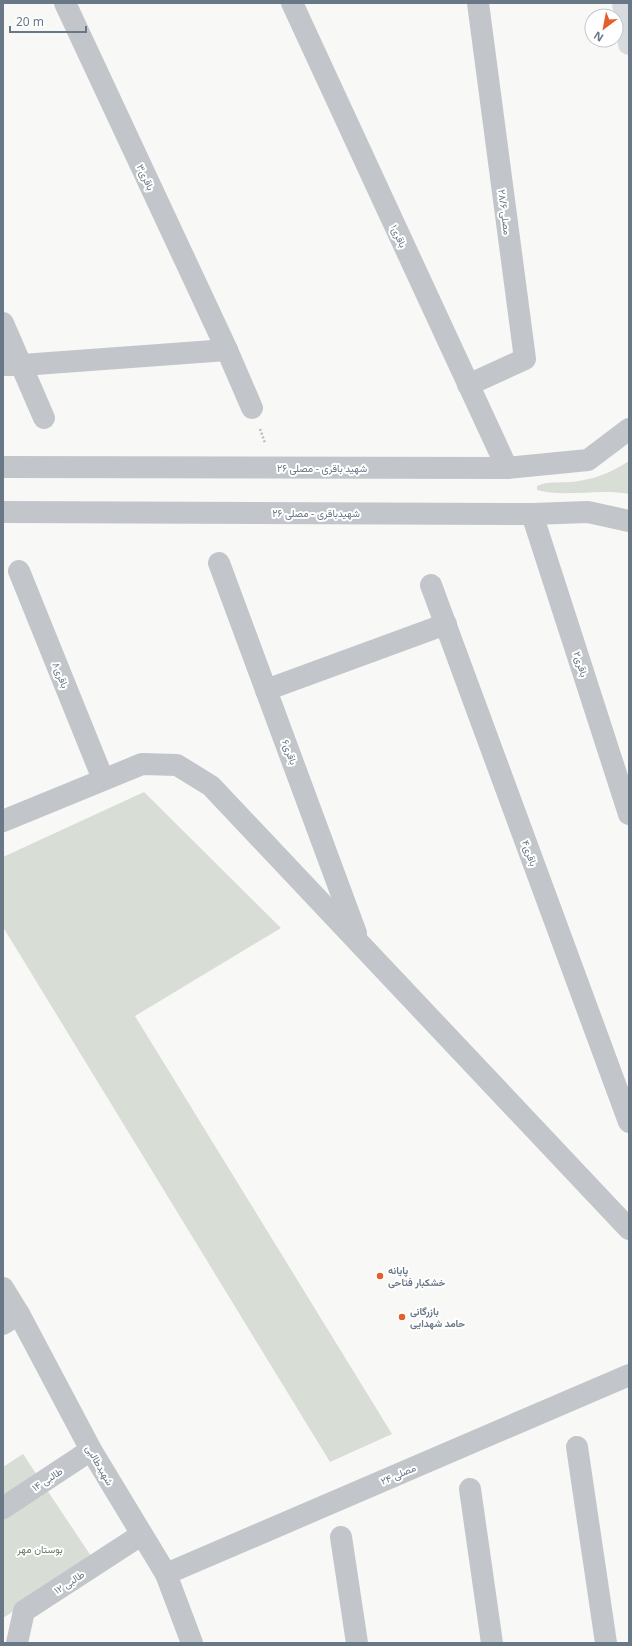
<svg xmlns="http://www.w3.org/2000/svg" width="632" height="1646" viewBox="0 0 632 1646" font-family="'Noto Sans',Vazirmatn,sans-serif">
<style>
.green{fill:#d8ddd5}
.lines{fill:none;stroke-linecap:round;stroke-linejoin:round}
.path{stroke:#babdc0;stroke-width:2.5;stroke-dasharray:2 2;stroke-linecap:butt}
.minor{stroke:#c2c6ca;stroke-width:22}
.tertiary{stroke:#c2c6ca;stroke-width:22}
.primary{stroke:#d7dbdf;stroke-width:22}
.poi-dot{fill:#e35f2c;stroke:#fff;stroke-width:1.5}
.labels{text-anchor:middle;stroke-width:4;stroke-linejoin:round;paint-order:stroke}
.street-label{font-size:10px;fill:#687887;stroke:#fff}
.poi-label{font-size:10px;font-weight:bold;fill:#687887;stroke:#fff;text-anchor:start}
.park-label{font-size:10px;fill:#667963;stroke:#fff}
</style>
<rect width="100%" height="100%" fill="#f8f9f6"/>
<g class="green">
<path d="M629 461V494C599 488 564 498 537 490V486C547 481 559 483 571 482 592 480 611 473 629 461Z"/>
<polygon points="144,792 281,928 135,1016 392,1434 330,1462 3,927 3,857"/>
<polygon points="23,1454 93,1559 3,1618 3,1467"/>
</g>
<g class="lines">
<polyline class="path" points="260,429 265,443"/>
<g class="minor">
<polyline points="65,3 227,350 252,408"/>
<polyline points="292,3 507,468"/>
<polyline points="3,323 44,418"/>
<polyline points="3,365 22,365 227,350"/>
<polyline points="468,385 525,359 478,3"/>
<polyline points="532,514 629,814"/>
<polyline points="219,563 356,933"/>
<polyline points="19,571 103,779"/>
<polyline points="431,585 629,1122"/>
<polyline points="266,690 446,624"/>
<polyline points="3,821 142,764 177,765 211,786 629,1229"/>
<polyline points="3,1324 19,1314"/>
<polyline points="577,1447 606,1643"/>
<polyline points="470,1489 492,1643"/>
<polyline points="3,1508 91,1450"/>
<polyline points="341,1537 357,1643"/>
<polyline points="17,1643 24,1611 141,1535"/>
</g>
<g class="tertiary">
<polyline points="3,467 507,468 588,460 629,429"/>
<polyline points="3,512 532,514 588,512 629,521"/>
<polyline points="3,1288 19,1314 91,1450 166,1574 192,1643"/>
<polyline points="166,1574 629,1375"/>
</g>
<polyline class="primary" points="623,3 629,44"/>
</g>
<g class="poi-dot">
<circle cx="380" cy="1276" r="4"/>
<circle cx="402" cy="1317" r="4"/>
</g>
<g class="labels">
<g class="street-label">
<text transform="translate(146 177) rotate(65)" y="4">باقری۳</text>
<text transform="translate(505 212) rotate(83)" y="4">مصلی ۲۸/۶</text>
<text transform="translate(399 236) rotate(65)" y="4">باقری۱</text>
<text x="322" y="472">شهید باقری - مصلی ۲۶</text>
<text x="316" y="517">شهیدباقری - مصلی ۲۶</text>
<text transform="translate(581 664) rotate(72)" y="4">باقری۲</text>
<text transform="translate(61 675) rotate(68)" y="4">باقری۸</text>
<text transform="translate(290 752) rotate(70)" y="4">باقری۶</text>
<text transform="translate(530 853) rotate(70)" y="4">باقری۴</text>
<text transform="translate(100 1465) rotate(60)" y="4">شهیدطالبی</text>
<text transform="translate(398 1474) rotate(-23)" y="4">مصلی ۲۴</text>
<text transform="translate(47 1479) rotate(-33)" y="4">طالبی ۱۴</text>
<text transform="translate(69 1582) rotate(-33)" y="4">طالبی ۱۲</text>
</g>
<g class="poi-label">
<text x="388" y="1274">پایانه<tspan x="388" dy="12">خشکبار فتاحی</tspan></text>
<text x="410" y="1315">بازرگانی<tspan x="410" dy="12">حامد شهدایی</tspan></text>
</g>
<g class="park-label">
<text x="40" y="1553">بوستان مهر</text>
</g>
</g>
<rect width="632" height="1646" fill="none" stroke="#687887" stroke-width="8"/>
<g transform="translate(604 28) rotate(212)"><circle r="19" fill="#ffffff" stroke="#c3c9cf"/>
<path d="M0-3L7 15L0 10L-7 15Z" fill="#e35f2c"/>
<text y="-6" font-size="11" font-weight="bold" text-anchor="middle" fill="#687887">N</text>
</g>
<path d="M10 26v6h76v-6" fill="none" stroke="#687887" stroke-width="2"/>
<text x="16" y="26" font-size="12" fill="#687887" stroke="#ffffff" stroke-width="3" paint-order="stroke">20 m</text>
</svg>
